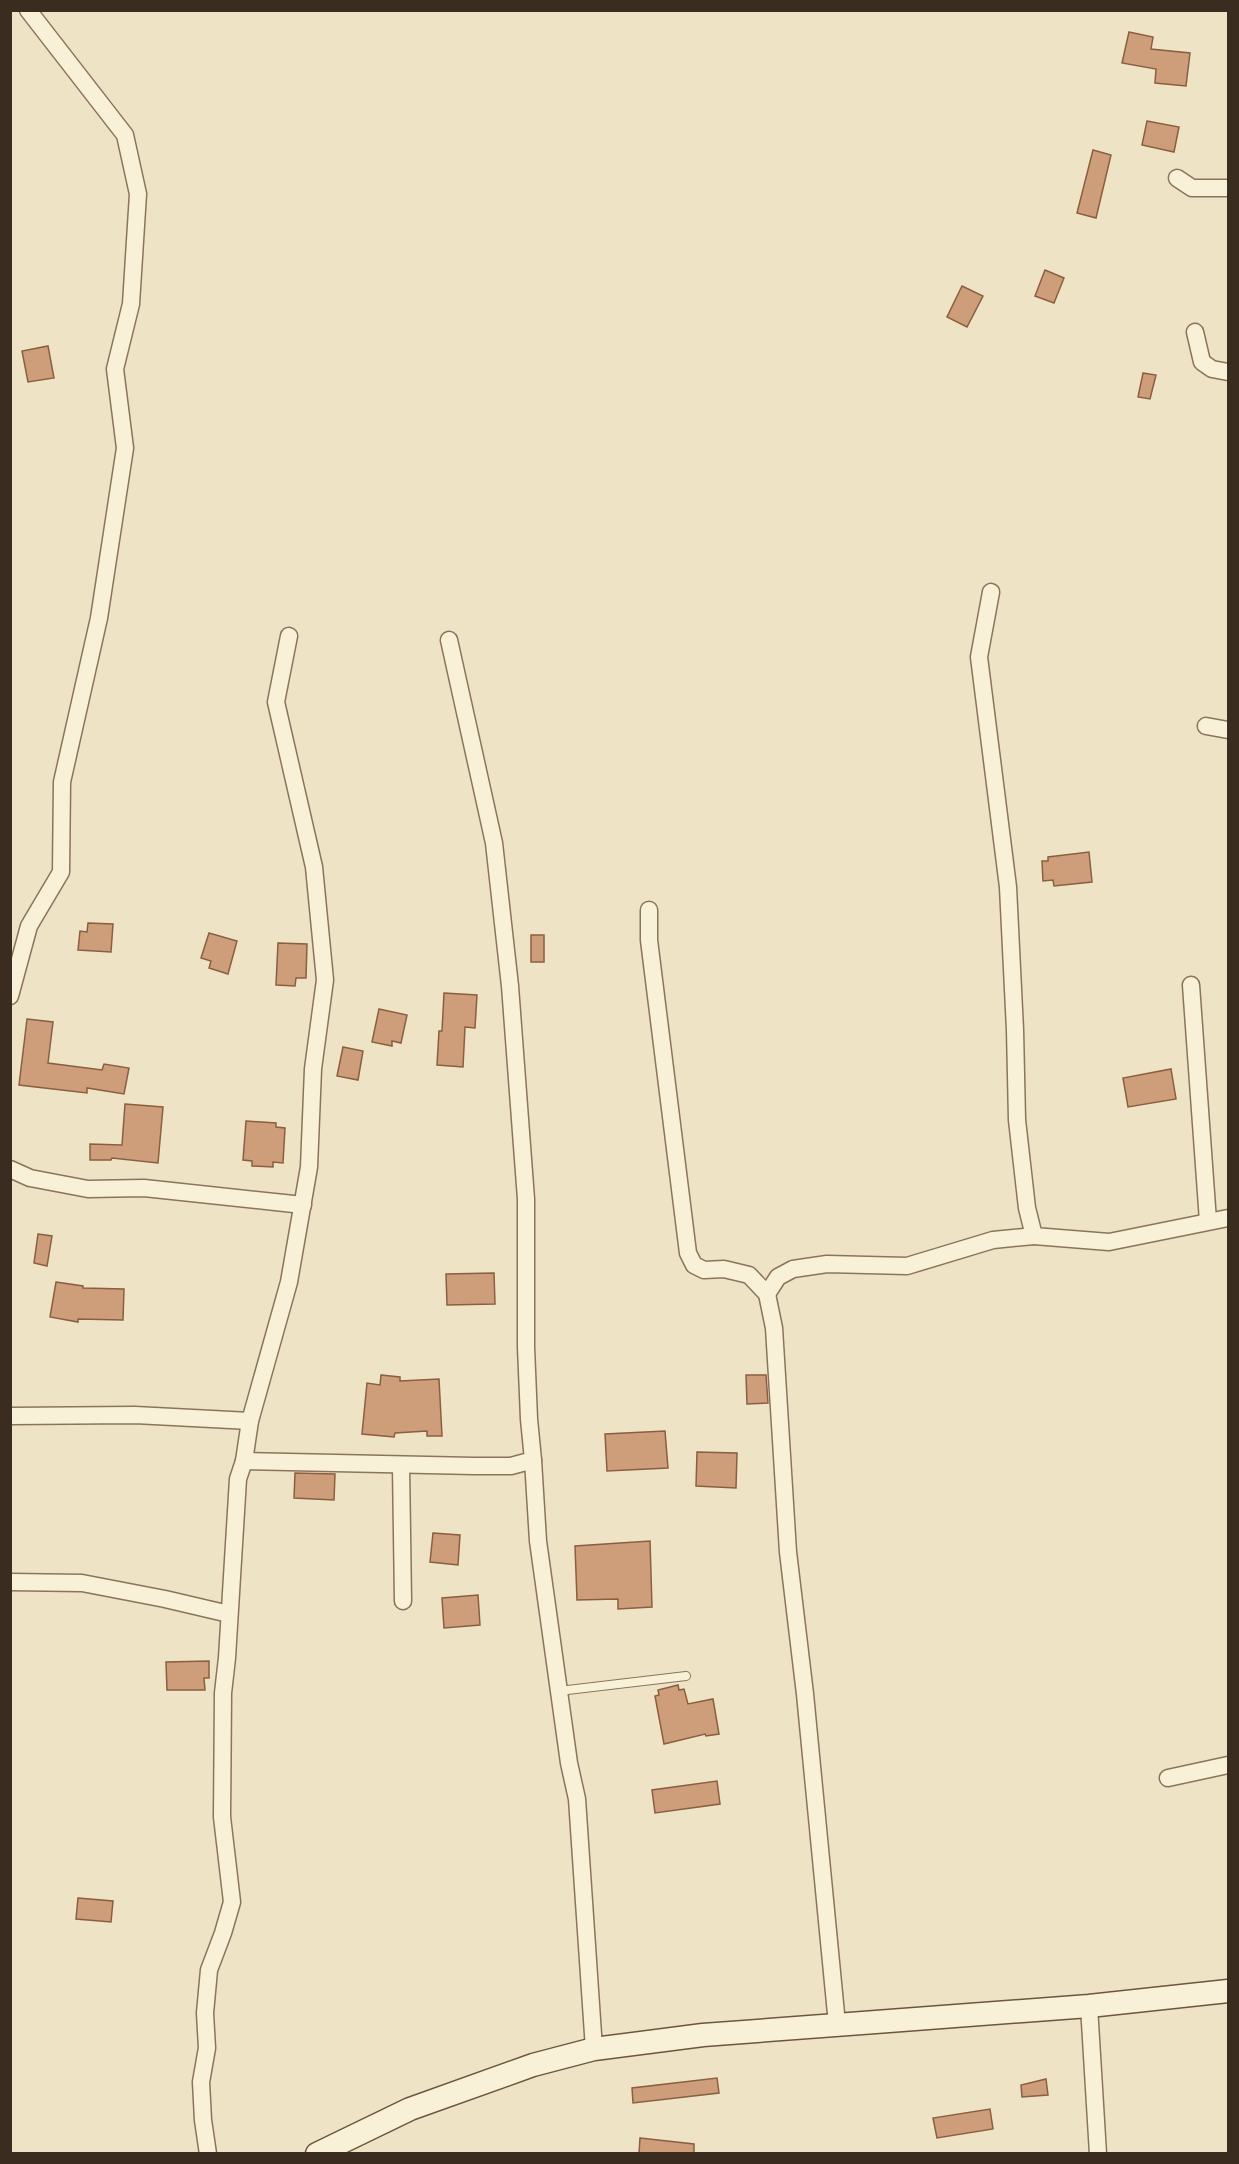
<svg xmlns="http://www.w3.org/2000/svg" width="1239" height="2164" viewBox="0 0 1239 2164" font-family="'Noto Serif',serif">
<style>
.building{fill:#ce9e7a;stroke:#8a5f40;stroke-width:1.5}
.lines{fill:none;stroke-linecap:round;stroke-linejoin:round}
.lane-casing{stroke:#8a755a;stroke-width:10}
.street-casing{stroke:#8a755a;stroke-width:19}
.secondary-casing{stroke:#6c563e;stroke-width:25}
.lane{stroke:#f9f0d8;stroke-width:8}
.street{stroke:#f9f0d8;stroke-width:16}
.secondary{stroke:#f9f0d8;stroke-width:22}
</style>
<rect width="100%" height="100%" fill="#efe3c5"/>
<g class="building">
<polygon points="1129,32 1153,37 1151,49 1190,53 1186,86 1155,83 1156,69 1122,63"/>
<polygon points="1147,121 1179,127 1174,152 1142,145"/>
<polygon points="1093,150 1111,155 1096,218 1077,213"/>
<polygon points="1045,270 1064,278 1054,303 1035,296"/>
<polygon points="962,286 983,296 967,327 947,317"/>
<polygon points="48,346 54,378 28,382 22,351"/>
<polygon points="1143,373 1156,375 1150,399 1138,397"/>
<polygon points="1089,852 1092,882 1054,886 1053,880 1043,881 1042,861 1048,861 1048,857"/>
<polygon points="88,923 113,924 111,952 78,950 80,931 87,932"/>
<polygon points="209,933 237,941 228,974 209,968 211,961 201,958"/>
<rect x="531" y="935" width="13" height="27"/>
<polygon points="278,943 307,944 306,978 296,978 295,986 276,985"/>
<polygon points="444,993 477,995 475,1028 465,1027 463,1067 437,1065 439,1031 442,1031"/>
<polygon points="379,1009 407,1015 401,1043 392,1041 392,1046 372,1042"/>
<polygon points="27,1019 53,1022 48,1063 102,1070 104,1064 129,1068 124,1094 87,1088 87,1093 19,1085"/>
<polygon points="343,1047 363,1051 358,1080 337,1076"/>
<polygon points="1171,1069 1176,1099 1128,1107 1123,1078"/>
<polygon points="125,1104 163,1107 158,1163 112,1158 111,1160 90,1160 90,1144 122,1145"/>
<polygon points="246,1121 276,1123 276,1127 285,1128 283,1163 273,1162 273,1167 252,1166 252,1161 243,1160"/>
<polygon points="38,1234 52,1236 47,1266 34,1263"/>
<polygon points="494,1273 495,1304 447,1305 446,1274"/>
<polygon points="56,1282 83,1286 83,1288 124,1289 123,1320 78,1319 78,1322 50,1317"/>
<polygon points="381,1375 400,1377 400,1381 439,1379 442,1436 427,1436 427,1431 395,1433 394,1437 362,1434 367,1383 380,1385"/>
<polygon points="746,1375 766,1375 768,1403 747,1404"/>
<polygon points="665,1431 668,1468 607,1471 605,1434"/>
<polygon points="697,1452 737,1453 736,1488 696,1486"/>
<polygon points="295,1473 335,1474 334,1500 294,1498"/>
<polygon points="433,1533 460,1535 458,1565 430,1562"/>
<polygon points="650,1541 652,1607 618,1609 618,1599 577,1600 575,1546"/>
<polygon points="478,1595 480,1625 444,1628 442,1598"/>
<polygon points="209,1661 209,1678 204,1678 205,1690 167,1690 166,1662"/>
<polygon points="678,1685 679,1690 684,1689 688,1704 713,1699 719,1734 706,1736 705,1734 664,1744 655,1696 659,1695 658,1690"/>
<polygon points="717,1781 720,1804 655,1813 652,1790"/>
<polygon points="78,1898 113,1901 111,1922 76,1919"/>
<polygon points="717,2078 719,2093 633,2103 632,2088"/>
<polygon points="1046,2079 1048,2095 1022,2097 1021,2085"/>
<polygon points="990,2109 993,2129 937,2138 933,2118"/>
<polygon points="640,2138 694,2144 694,2154 639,2154"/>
</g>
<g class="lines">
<defs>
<polyline id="lane" points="559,1691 686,1676"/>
<g id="street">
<polyline points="1177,178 1192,188 1228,188"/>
<polyline points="1195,332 1202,362 1212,369 1228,372"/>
<polyline points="991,592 979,657 1008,887 1015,1030 1017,1120 1027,1208 1034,1236 1109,1242 1228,1218"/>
<polyline points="1206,726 1228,730"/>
<polyline points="649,910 649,940 688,1253 694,1265 704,1270 724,1269 749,1275 767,1294 774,1328 788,1552 805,1694 837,2024"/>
<polyline points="1191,985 1208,1221"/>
<polyline points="10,996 29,926 61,872 62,782 99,618 125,448 115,369 131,304 138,194 125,135 28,10"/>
<polyline points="10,1169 30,1178 88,1189 144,1188 303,1205"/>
<polyline points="767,1294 778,1277 793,1269 827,1264 907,1266 993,1240 1034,1236"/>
<polyline points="10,1416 135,1415 250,1421"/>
<polyline points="533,1460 538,1541 569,1763 577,1799 594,2049"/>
<polyline points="244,1461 250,1421 289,1282 309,1167 313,1069 325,980 314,867 276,702 289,636"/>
<polyline points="401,1466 403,1601"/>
<polyline points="10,1582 82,1583 165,1599 229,1614"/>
<polyline points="1168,1778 1228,1765"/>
<polyline points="1089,2006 1098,2154"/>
<polyline points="208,2154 203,2120 201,2082 207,2048 205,2013 209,1970 223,1933 232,1902 222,1817 223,1693 227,1658 238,1479 244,1461 474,1466 511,1466 533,1460 529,1419 526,1347 526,1199 510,986 494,843 449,640"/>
</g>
<polyline id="secondary" points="317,2154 410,2109 533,2065 594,2049 703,2035 1089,2006 1228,1991"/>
</defs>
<use href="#lane" class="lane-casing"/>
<use href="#street" class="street-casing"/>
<use href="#secondary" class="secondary-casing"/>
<use href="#lane" class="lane"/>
<use href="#street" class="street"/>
<use href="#secondary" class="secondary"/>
</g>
<rect width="1239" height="2164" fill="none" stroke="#3a2c1f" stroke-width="24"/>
</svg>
